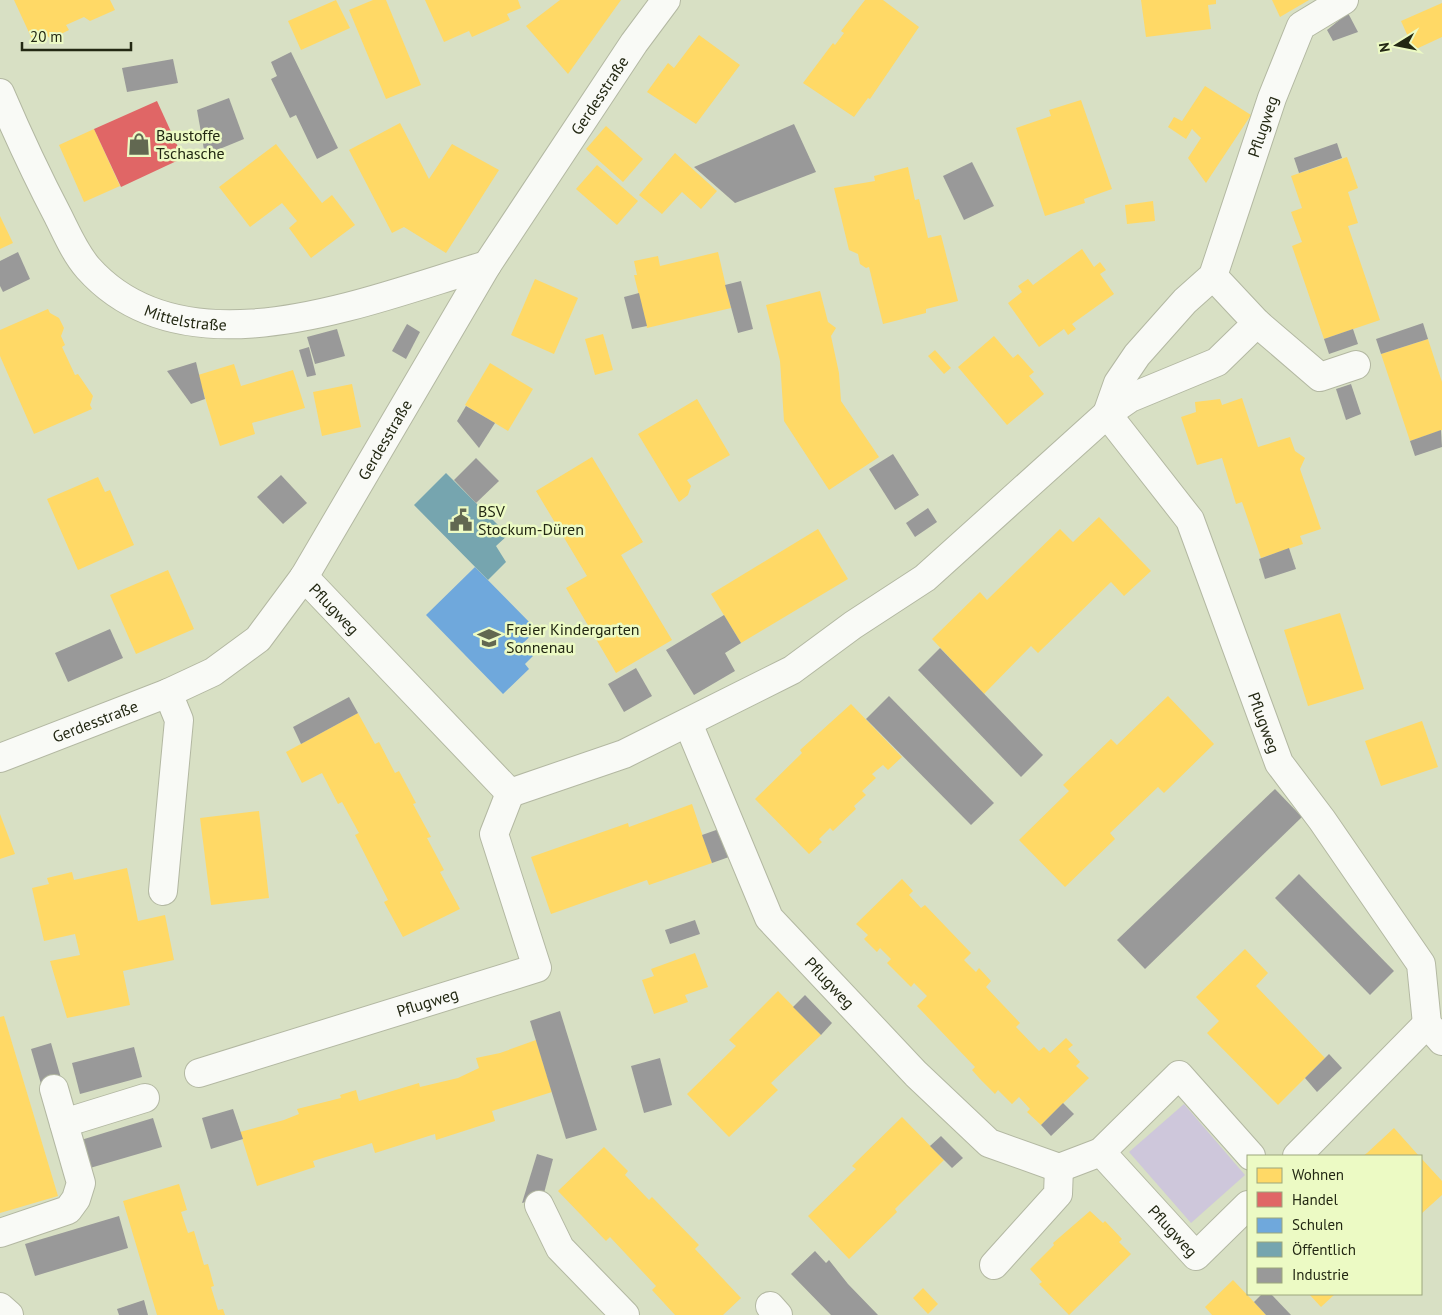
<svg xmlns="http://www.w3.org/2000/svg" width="1442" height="1315" viewBox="0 0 1442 1315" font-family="'PT Sans',sans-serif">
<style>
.green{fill:#cec7db}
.homes{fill:#ffd966}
.shops{fill:#e06666}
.schools{fill:#6fa8dc}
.public{fill:#76a5af}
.industry{fill:#999}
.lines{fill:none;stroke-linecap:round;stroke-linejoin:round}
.minor-casing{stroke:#b3b8a2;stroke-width:30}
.minor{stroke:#f9faf6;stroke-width:28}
.labels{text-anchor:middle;stroke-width:5;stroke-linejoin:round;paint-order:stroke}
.street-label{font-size:16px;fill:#232813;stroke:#ecfac4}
.poi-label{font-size:16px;fill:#232813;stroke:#ecfac4;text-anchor:start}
</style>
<rect width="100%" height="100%" fill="#d8e0c4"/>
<polygon class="green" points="1184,1104 1245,1175 1191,1223 1129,1152"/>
<g class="homes">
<polygon points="14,0 110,0 115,10 90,21 84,17 66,25 69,30 51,39 45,34 32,39"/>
<polygon points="336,0 350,28 301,50 288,21"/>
<polygon points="373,0 386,0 421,85 386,99 349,10"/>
<polygon points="425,0 518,0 521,8 507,14 510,20 472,37 469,31 444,42"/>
<polygon points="560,0 621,0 568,74 526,26"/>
<polygon points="865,0 883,0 919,27 870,99 868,98 854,117 803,83 833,43 835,45 844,33 841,31"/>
<polygon points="1141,0 1216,0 1216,4 1208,5 1211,29 1146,37"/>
<polygon points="1272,0 1309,0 1280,17"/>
<polygon points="1442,3 1442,37 1414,50 1401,21"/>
<polygon points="699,35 740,65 696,124 647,92 668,63 674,68"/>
<polygon points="1205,86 1251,115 1206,183 1188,158 1201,138 1192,129 1186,139 1168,127 1174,117 1182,121"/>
<polygon points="1081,100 1112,189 1084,199 1085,203 1045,216 1016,128 1051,116 1049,110"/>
<polygon points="400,123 429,179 452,144 499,170 446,253 404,227 392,233 349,150"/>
<polygon points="606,126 643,159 623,182 586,149"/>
<polygon points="94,129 120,186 84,202 59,145"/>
<polygon points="276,144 322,203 332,195 355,225 311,258 289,228 297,221 282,203 250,227 219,187"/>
<polygon points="675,153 717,191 701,209 682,192 662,214 639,195"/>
<polygon points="1347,157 1358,188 1348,192 1358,223 1348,226 1380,320 1324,339 1292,246 1302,242 1291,212 1302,208 1291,176"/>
<polygon points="597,165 638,201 617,225 576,189"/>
<polygon points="908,167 915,200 919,199 928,238 941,235 958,301 926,309 926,313 883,324 869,267 866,268 860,264 858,254 849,250 834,188 875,181 874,176"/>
<polygon points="1153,201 1155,221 1127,224 1125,205"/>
<polygon points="0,216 13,243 0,249"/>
<polygon points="1082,249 1094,267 1100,262 1106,270 1100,274 1114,294 1072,324 1076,329 1068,335 1064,329 1039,347 1008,303 1022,292 1018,286 1028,279 1033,285"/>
<polygon points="718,252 731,308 647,328 634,275 637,275 634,261 658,256 660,266"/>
<polygon points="535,279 578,298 554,354 511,335"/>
<polygon points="820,291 828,322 836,328 831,336 839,373 841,401 879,457 829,490 784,421 780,361 766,305"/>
<polygon points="48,309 50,313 59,318 64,328 61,336 65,345 62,347 75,375 78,374 93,396 90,405 92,409 34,434 0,356 0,330"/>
<polygon points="603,334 613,370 595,375 585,339"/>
<polygon points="994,336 1013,358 1018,354 1034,372 1029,376 1044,394 1007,425 958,367"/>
<polygon points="1428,339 1442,382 1442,430 1410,441 1381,354"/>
<polygon points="935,350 951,368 944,374 928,356"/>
<polygon points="490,363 533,389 508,431 465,405"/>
<polygon points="234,364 241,386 293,370 305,408 252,423 255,434 220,446 198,375"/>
<polygon points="352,384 361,427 322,436 313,392"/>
<polygon points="1242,398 1258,447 1290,437 1295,451 1305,458 1300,469 1321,529 1300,536 1303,544 1261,558 1242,502 1236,504 1222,458 1197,465 1181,417 1196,412 1195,402 1220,399 1222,405"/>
<polygon points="697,399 730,455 687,480 691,486 688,495 679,502 638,434"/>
<polygon points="592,457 643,542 621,555 672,640 616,673 566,588 587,576 536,491"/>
<polygon points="98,477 105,492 110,490 134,545 78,570 47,499"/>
<polygon points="1099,517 1151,571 1124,596 1111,582 1038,653 1031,646 984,694 932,639 980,592 987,600 1060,529 1073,542"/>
<polygon points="818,529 848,579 741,643 711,594"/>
<polygon points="168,570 194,629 136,654 110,595"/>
<polygon points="1340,613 1364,689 1308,706 1284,630"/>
<polygon points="1168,696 1214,744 1164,793 1158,787 1110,833 1115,839 1065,887 1019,840 1069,791 1063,785 1111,739 1117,745"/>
<polygon points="851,704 902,757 888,770 883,765 872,774 876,778 862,791 866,795 854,806 856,809 833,831 830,828 819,839 822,842 809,854 755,799 802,753 800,750"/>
<polygon points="358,713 375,744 379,742 395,773 399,771 416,803 413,804 431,837 427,838 444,870 440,872 460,909 403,937 384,902 388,900 355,835 359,833 342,802 338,804 322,773 302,783 286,752"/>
<polygon points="1422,721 1438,767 1381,786 1365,741"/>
<polygon points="692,804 712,863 649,885 647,880 551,914 531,857 628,823 629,827"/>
<polygon points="259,811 269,898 211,905 200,818"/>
<polygon points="0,814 15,854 0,859"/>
<polygon points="127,868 138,921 165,915 174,960 123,971 130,1005 67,1018 50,961 80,955 75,934 44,941 32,888 49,884 47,878 72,872 74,880"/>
<polygon points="902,879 913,891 909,895 921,908 925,905 971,953 964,960 976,972 979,968 991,981 986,987 1020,1023 1016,1027 1039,1051 1044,1047 1050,1053 1066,1038 1073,1045 1068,1049 1080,1062 1076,1066 1089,1078 1041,1125 1027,1112 1030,1109 1019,1097 1012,1104 998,1090 995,1094 980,1079 972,1070 975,1067 917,1006 927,996 914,983 911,987 887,963 891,959 880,948 877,952 864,939 868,935 856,924"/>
<polygon points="1245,949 1268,973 1256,986 1325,1058 1278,1105 1207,1033 1219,1021 1196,997"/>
<polygon points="695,953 708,987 685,995 688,1002 654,1014 642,980 654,976 651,969"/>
<polygon points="778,991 821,1035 771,1083 778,1090 729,1137 687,1094 736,1046 729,1040"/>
<polygon points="4,1016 58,1196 0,1213 0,1017"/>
<polygon points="536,1040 552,1092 492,1111 495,1121 436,1140 435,1134 375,1153 372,1143 313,1161 315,1167 257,1186 240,1132 284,1120 299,1114 297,1109 341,1098 340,1095 356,1090 359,1101 419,1083 420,1087 458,1078 479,1068 476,1058 500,1053"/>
<polygon points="902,1117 944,1160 895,1209 897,1212 849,1259 808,1216 856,1169 852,1166"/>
<polygon points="1394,1128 1419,1156 1363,1156 1367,1153"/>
<polygon points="604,1147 628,1171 625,1175 649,1200 652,1197 699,1245 695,1249 741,1298 723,1315 675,1315 652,1290 656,1286 610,1237 606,1241 558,1191"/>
<polygon points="1421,1158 1442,1181 1442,1195 1421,1214"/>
<polygon points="179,1184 187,1210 181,1212 188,1233 194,1231 204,1265 208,1264 214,1286 211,1287 218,1310 223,1309 225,1315 157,1315 123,1201"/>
<polygon points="1090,1211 1103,1223 1105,1221 1122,1239 1119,1242 1131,1254 1069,1315 1039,1284 1042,1282 1030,1269 1054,1245 1053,1243"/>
<polygon points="1233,1280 1254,1302 1266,1315 1212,1315 1205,1307"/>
<polygon points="923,1288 938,1304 928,1314 913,1298"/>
<polygon points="1309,1294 1335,1294 1321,1307"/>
</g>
<polygon class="shops" points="157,101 183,158 121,187 94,129"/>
<polygon class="schools" points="475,567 537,630 521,645 533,656 525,664 529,669 503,694 426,615"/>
<polygon class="public" points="446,473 508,535 496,546 506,562 488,580 414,505"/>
<g class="industry">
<polygon points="1348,13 1358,32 1333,41 1327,30"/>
<polygon points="291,52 338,148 317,159 296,115 290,118 271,79 277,76 271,62"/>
<polygon points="173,59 178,83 127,92 122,68"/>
<polygon points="229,98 244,139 205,155 197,110"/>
<polygon points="794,124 816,172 735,203 694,167"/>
<polygon points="1337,143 1342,158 1299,173 1294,158"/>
<polygon points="972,162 994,206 964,220 943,176"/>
<polygon points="18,252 30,279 3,292 0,286 0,261"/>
<polygon points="741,281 753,329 738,333 725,285"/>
<polygon points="639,293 647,326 632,329 624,297"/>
<polygon points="1423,323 1428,339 1381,354 1376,339"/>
<polygon points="407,324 420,332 406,359 392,351"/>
<polygon points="337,329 345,356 315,364 307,337"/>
<polygon points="1353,329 1358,344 1329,354 1324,339"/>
<polygon points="309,347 316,375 307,377 299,350"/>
<polygon points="196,362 205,399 191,404 167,371"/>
<polygon points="1351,384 1361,414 1346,420 1336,389"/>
<polygon points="466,406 495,423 479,448 457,421"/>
<polygon points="1441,430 1442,447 1415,456 1410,441"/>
<polygon points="893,454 919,495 895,510 869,469"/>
<polygon points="476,458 499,481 476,503 454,480"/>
<polygon points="281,475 307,503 283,524 257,497"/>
<polygon points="928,508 937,522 915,537 906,523"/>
<polygon points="1289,548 1296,569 1265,579 1259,559"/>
<polygon points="724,615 741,643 725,653 735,671 694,695 666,650"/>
<polygon points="110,629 123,658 68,682 55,653"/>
<polygon points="940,648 1043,755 1021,777 918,670"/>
<polygon points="636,668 652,696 624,712 608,684"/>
<polygon points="889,696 994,803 971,825 866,719"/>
<polygon points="349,697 358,713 301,744 293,727"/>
<polygon points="1275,789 1302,817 1145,969 1117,940"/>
<polygon points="719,829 729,857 712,863 702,835"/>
<polygon points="1299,874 1394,971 1370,995 1275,898"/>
<polygon points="695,920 700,934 670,944 665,930"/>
<polygon points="805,995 832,1023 821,1035 793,1007"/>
<polygon points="560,1011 597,1130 566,1139 530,1021"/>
<polygon points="51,1043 61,1078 41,1084 31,1049"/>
<polygon points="134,1047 142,1077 80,1094 72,1063"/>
<polygon points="1329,1054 1342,1068 1317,1092 1305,1078"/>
<polygon points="660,1058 672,1105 644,1113 631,1066"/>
<polygon points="1063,1103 1074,1114 1051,1136 1041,1125"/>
<polygon points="233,1109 243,1139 211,1149 202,1118"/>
<polygon points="153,1118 162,1147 90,1168 81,1140"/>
<polygon points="941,1136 963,1158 952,1168 930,1146"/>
<polygon points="537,1154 553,1159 543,1197 522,1203"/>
<polygon points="119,1216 128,1248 35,1276 25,1244"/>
<polygon points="815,1251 826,1263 829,1260 848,1284 878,1315 831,1315 791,1274"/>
<polygon points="1262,1294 1271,1294 1291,1315 1266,1315 1254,1302"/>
<polygon points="144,1300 148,1315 119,1315 117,1309"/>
</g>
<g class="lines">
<defs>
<g id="minor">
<path id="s1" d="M0 93C18 135 37 176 58 216 67 234 75 253 88 268 186 378 370 299 487 265"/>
<polyline points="1257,323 1320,377 1356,365"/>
<path id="s2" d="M1107 414 1118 383 1137 355 1185 301 1213 276 1272 98 1301 26 1344 0"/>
<polyline points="1107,414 1130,398 1217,362 1257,323 1213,276"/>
<path id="s3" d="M304 577 510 793 624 754 792 670 853 625 925 578 1107 414 1190 520 1279 763 1322 820 1421 964 1427 1024 1442 1041"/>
<path id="s4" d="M688 723 769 918 916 1074 989 1143 1059 1168 1101 1152 1196 1256 1248 1205"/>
<path id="s5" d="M0 758 168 693 213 672 258 639 304 577 487 265 634 43 666 0"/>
<polyline points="163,891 179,720 168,693"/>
<path id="s6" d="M199 1073 537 968 494 834 510 793"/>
<polyline points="64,1123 145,1098"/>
<polyline points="1101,1152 1179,1075 1251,1156"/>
<polyline points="1297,1156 1427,1024"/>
<polyline points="539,1205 560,1248 625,1315"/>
<polyline points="0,1233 68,1210 76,1199 81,1183 54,1089"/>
<polyline points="994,1265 1058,1194 1059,1168"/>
<polyline points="770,1306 778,1315"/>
<polyline points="0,1307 9,1315"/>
</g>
</defs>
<use href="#minor" class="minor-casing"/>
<use href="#minor" class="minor"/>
</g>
<defs>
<symbol id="shop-bare" viewBox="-9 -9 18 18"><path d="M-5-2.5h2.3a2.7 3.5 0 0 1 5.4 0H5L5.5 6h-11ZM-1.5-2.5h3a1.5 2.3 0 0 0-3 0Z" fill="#626851" stroke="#ecfac4" stroke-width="2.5" paint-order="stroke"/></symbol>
<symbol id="civic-bare" viewBox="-9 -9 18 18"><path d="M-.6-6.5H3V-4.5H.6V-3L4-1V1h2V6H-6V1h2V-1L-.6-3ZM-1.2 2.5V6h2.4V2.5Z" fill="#626851" stroke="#ecfac4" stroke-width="2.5" paint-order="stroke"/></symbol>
<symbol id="school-bare" viewBox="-9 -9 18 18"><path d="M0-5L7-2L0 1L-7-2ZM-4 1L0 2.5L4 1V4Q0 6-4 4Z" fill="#626851" stroke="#ecfac4" stroke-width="2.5" paint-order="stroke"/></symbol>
</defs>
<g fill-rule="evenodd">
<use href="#shop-bare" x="123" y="128" width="32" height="32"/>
<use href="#civic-bare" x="445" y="504" width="32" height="32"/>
<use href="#school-bare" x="473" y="622" width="32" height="32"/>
</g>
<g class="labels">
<g class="street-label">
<text dy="6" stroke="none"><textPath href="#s5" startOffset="928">Gerdesstraße</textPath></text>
<text dy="6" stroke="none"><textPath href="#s2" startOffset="334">Pflugweg</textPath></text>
<text dy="6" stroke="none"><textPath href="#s1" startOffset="309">Mittelstraße</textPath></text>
<text dy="6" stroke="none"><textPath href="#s5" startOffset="522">Gerdesstraße</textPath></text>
<text dy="6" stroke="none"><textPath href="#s3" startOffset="44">Pflugweg</textPath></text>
<text dy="6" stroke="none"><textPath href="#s5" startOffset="102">Gerdesstraße</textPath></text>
<text dy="6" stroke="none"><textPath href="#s3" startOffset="1364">Pflugweg</textPath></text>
<text dy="6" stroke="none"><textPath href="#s4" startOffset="300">Pflugweg</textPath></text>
<text dy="6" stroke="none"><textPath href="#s6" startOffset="239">Pflugweg</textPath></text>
<text dy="6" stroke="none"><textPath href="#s4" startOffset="752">Pflugweg</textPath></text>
</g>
<g class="poi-label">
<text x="156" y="141">Baustoffe<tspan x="156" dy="18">Tschasche</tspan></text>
<text x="478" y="517">BSV<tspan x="478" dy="18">Stockum-Düren</tspan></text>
<text x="506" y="635">Freier Kindergarten<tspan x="506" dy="18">Sonnenau</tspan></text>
</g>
</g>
<rect x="1247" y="1155" width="175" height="140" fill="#ecfac4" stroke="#9ca67d"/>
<rect x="1257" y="1168" width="25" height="15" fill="#ffd966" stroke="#9ca67d"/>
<text x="1292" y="1180" font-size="15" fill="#232813">Wohnen</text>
<rect x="1257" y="1192" width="25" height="15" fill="#e06666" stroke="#9ca67d"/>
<text x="1292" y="1205" font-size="15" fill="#232813">Handel</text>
<rect x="1257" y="1218" width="25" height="15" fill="#6fa8dc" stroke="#9ca67d"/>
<text x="1292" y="1230" font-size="15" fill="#232813">Schulen</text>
<rect x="1257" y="1242" width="25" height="15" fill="#76a5af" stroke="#9ca67d"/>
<text x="1292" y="1255" font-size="15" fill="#232813">Öffentlich</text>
<rect x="1257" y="1268" width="25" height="15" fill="#999999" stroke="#9ca67d"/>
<text x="1292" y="1280" font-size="15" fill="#232813">Industrie</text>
<g transform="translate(1397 45) rotate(260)" stroke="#ecfac4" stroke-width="4" paint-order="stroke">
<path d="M0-4L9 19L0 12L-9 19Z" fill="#232813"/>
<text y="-8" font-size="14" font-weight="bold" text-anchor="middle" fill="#232813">N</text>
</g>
<path d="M22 42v8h109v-8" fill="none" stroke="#232813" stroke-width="2.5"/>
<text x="30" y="42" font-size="15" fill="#232813" stroke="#ecfac4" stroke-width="4" paint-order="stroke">20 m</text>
</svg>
